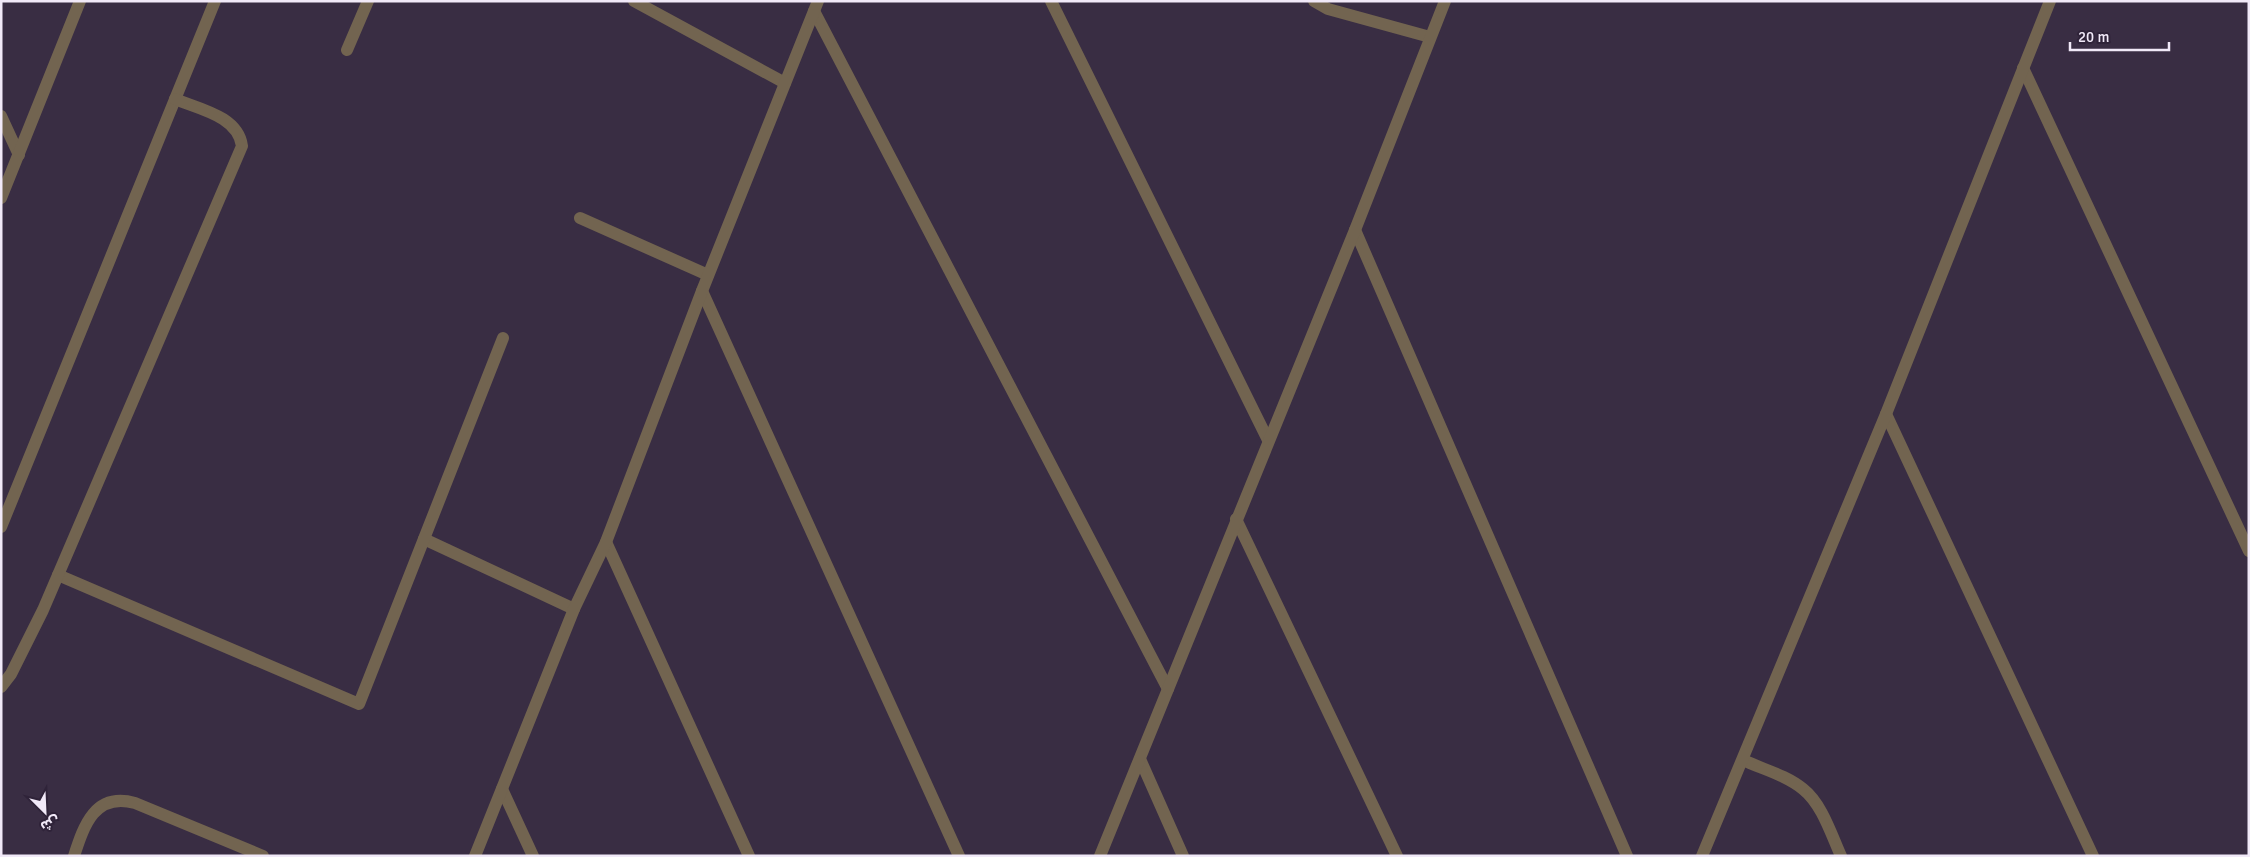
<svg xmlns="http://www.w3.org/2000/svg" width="2250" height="857" viewBox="0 0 2250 857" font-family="Signika,'Noto Sans Arabic',sans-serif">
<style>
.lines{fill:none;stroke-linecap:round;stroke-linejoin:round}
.minor{stroke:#726450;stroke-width:12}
</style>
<rect width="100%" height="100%" fill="#392d43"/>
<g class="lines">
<g class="minor">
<polyline points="634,1 785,83"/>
<polyline points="1051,1 1268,440"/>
<polyline points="1314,1 1328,9 1430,37"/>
<polyline points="814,11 1168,689"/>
<polyline points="347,50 368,1"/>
<polyline points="2023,68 2249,551"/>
<polyline points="1,116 19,155"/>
<polyline points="1,198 80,1"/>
<polyline points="580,218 708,275"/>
<polyline points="1355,230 1627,856"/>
<polyline points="702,291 959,856"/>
<polyline points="1886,414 2093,856"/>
<polyline points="1236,519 1397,856"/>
<polyline points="1,527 215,1"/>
<polyline points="424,539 574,609"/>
<polyline points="606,542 749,856"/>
<polyline points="58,575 359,704 503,338"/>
<path d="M1 687 11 674 43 610 242 146C238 116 199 109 175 99"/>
<polyline points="1140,759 1183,856"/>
<path d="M1743 760C1762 769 1786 775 1803 789 1822 804 1831 834 1841 856"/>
<polyline points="502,789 533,856"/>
<path d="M74 856C84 825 95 792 135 803L263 856"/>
<polyline points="475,856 574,609 606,542 702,291 818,1"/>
<polyline points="1100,856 1355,230 1445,1"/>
<polyline points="1702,856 1886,414 2050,1"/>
</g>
</g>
<rect width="2250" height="857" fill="none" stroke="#f1e9f8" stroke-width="5"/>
<g transform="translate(45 812) rotate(156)" stroke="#2f2339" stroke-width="4" paint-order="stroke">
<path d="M0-4L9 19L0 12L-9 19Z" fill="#f1e9f8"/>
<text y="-8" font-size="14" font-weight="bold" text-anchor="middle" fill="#f1e9f8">ش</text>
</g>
<path d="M2070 42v8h99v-8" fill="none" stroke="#f1e9f8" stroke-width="2.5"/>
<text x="2078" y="42" font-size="15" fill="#f1e9f8" stroke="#2f2339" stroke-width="4" paint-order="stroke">20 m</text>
</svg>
